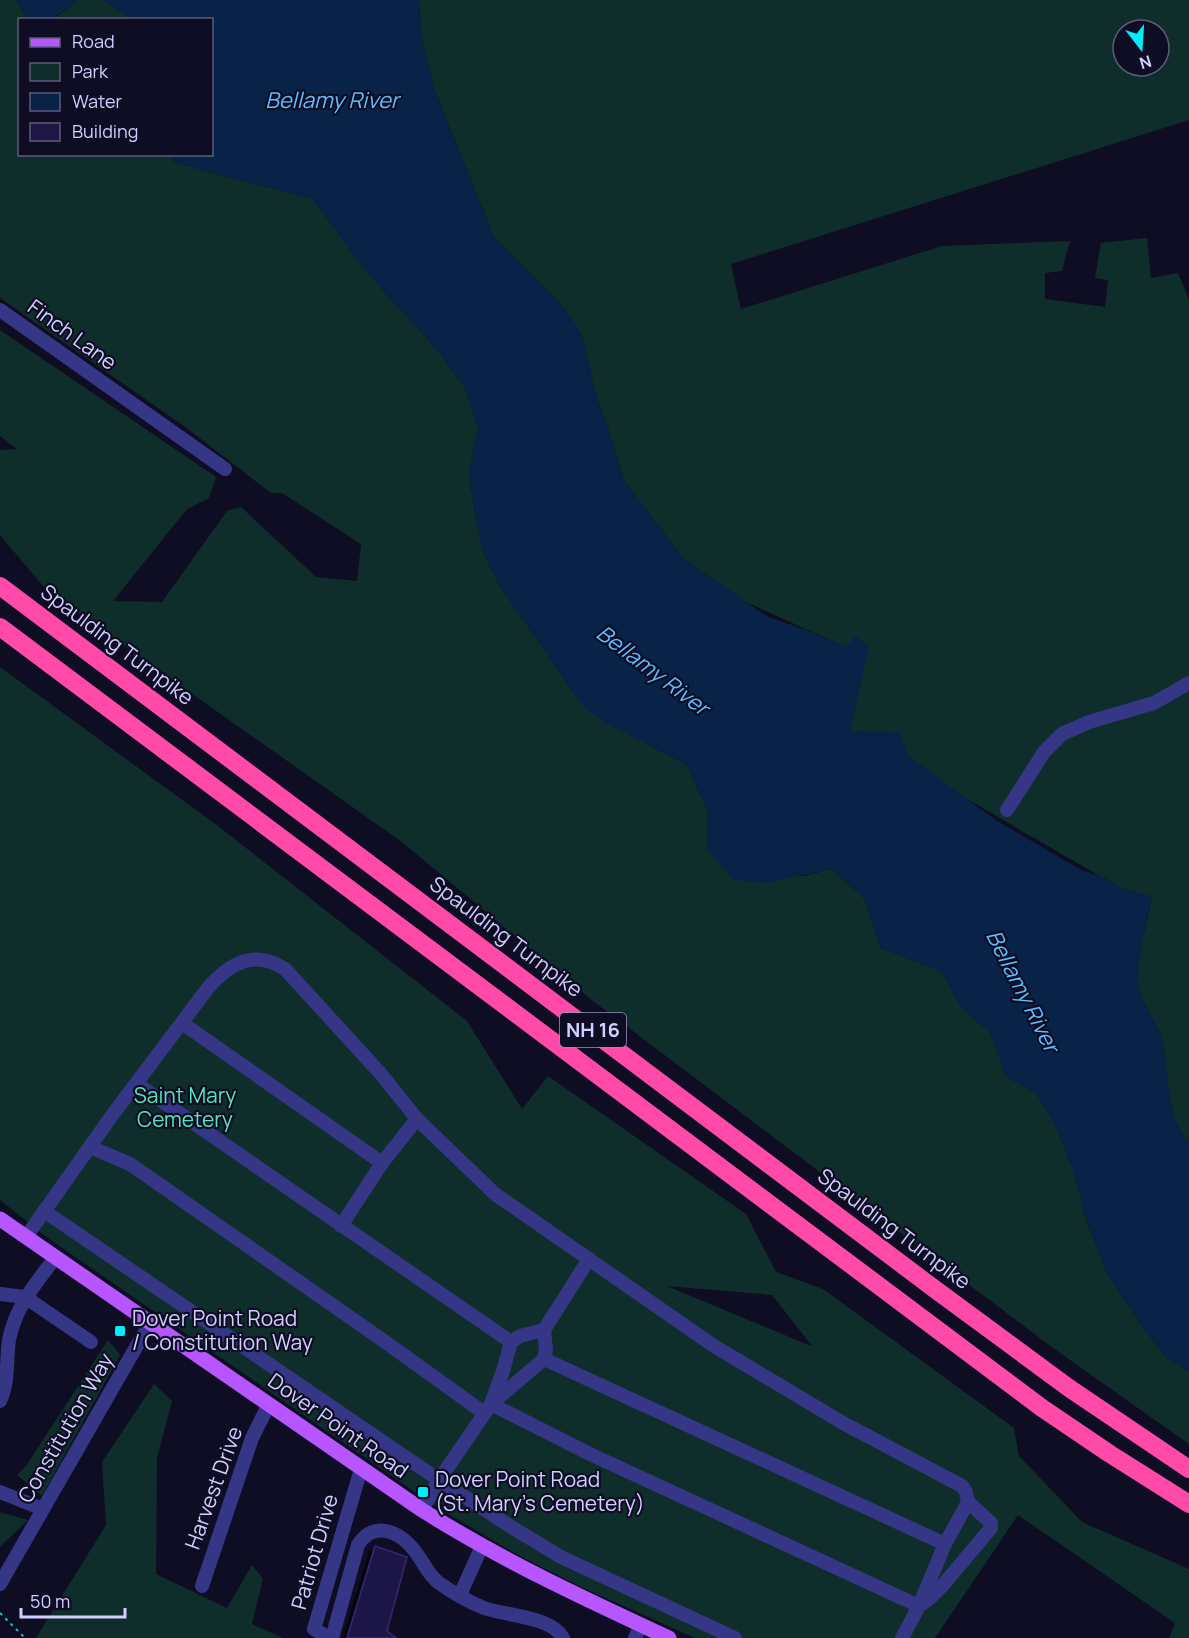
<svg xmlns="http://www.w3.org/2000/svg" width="1189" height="1638" viewBox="0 0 1189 1638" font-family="Manrope,sans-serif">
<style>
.green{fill:#0f2e2b;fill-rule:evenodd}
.water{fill:#082347}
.building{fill:#1e1746;stroke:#332873;stroke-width:1.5;filter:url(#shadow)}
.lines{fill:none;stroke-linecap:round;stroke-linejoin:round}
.path{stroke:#27bcab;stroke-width:2;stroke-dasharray:3 4.5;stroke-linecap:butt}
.minor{stroke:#353686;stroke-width:14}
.major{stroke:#b756ff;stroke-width:15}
.highway{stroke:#ff4aaa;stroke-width:18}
.poi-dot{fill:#00eefa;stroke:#0f0d24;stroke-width:2}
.labels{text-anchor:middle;stroke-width:4.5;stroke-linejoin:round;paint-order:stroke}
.shield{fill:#0f0d24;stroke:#9895bd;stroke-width:1.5}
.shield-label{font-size:20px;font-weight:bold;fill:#d2cfff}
.street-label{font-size:21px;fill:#d2cfff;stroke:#0f0d24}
.park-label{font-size:21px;fill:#54e6ba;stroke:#0f0d24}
.poi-label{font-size:21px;fill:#d2cfff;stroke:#0f0d24;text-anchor:start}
.water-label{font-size:22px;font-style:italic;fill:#5dbdff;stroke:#0f0d24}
</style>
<defs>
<filter id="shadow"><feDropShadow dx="-5.5" dy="5.5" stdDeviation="0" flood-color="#0009"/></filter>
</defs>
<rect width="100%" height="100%" fill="#0f0d24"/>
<g class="green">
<polygon points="0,0 16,0 28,19 20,20 20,154 168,155 176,163 313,199 366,271 440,353 466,389 478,428 469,474 476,520 484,555 499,584 573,692 603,721 686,764 707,808 708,851 803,876 832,869 864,898 881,948 941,971 962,1008 990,1032 1006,1076 1037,1094 1054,1123 1073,1169 1086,1219 1107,1273 1138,1321 1167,1358 1189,1371 1189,1444 1053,1348 593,1001 402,842 48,592 0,535 0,450 17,449 0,436 0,330 216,477 209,498 187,509 113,601 162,602 227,511 241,507 316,577 357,581 361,544 282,493 271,493 184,426 0,298"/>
<polygon points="78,0 104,0 132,19 52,20"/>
<path d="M419 0H1189V120L731 264 741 309 942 246 1070 241 1062 271 1045 273V299L1105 307 1108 280 1095 278 1101 243 1147 238 1151 278 1178 273 1189 300V1142C1164 1121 1170 1062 1160 1033 1154 1019 1138 997 1138 983 1137 954 1146 926 1152 897L1122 889 850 731 845 647 746 602 684 559 624 481 608 428 597 400 582 335 564 308 494 237 434 89 421 34ZM1123 30H1159V66H1123Z"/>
<path d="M0 667 218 826 467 1021 522 1109 548 1076 746 1214 776 1272 823 1289 1014 1428 1019 1456 1082 1522 1189 1569V1638H1169L1175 1623 1018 1515 935 1638H695L581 1587 518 1555 438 1508 45 1236 0 1200ZM667 1286 772 1295 812 1346H811Z"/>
<polygon points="108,1340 120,1355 42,1496 17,1475 26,1466"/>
<polygon points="154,1384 172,1401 157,1458 156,1574 227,1608 252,1565 263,1579 252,1624 283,1638 36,1638 106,1525 102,1462"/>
<polygon points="0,1512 28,1520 0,1547"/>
</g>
<g class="water">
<polygon points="16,0 78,0 52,19 28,19"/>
<path d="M104 0H419L421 34 434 89 494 237 564 308 582 335 597 400 608 428 624 481 684 559 768 617 804 629 845 647 856 636 869 647 850 731 899 732 909 756 997 821 1081 870 1107 878 1122 889 1152 897C1145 925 1138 954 1138 983 1138 997 1154 1019 1160 1033 1170 1062 1164 1121 1189 1142V1371L1167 1358 1138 1321 1107 1273 1086 1219 1073 1169 1054 1123 1037 1094 1006 1076 990 1032 962 1008 941 971 881 948 864 898 832 869 765 883 734 880 708 851 707 808 686 764 603 721 586 709 573 692 499 584 484 555 476 520 469 473 478 428 466 389 440 353 366 271 313 199 176 163 168 155 212 154V20L132 19Z"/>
</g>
<polygon class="building" points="375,1546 407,1557 387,1631 396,1638 347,1638"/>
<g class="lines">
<polyline class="path" points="0,1613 25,1638"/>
<g class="minor">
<polyline points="0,310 225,469"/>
<polyline points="1007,810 1044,752 1062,734 1089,722 1154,703 1189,683"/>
<polyline points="182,1023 382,1163"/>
<polyline points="137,1084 511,1342"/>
<polyline points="417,1119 495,1194 714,1346 843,1423 962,1486 966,1492 968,1502"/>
<polyline points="90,1147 130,1164 384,1341 484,1413"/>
<polyline points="44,1211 439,1480 513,1528 561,1557 735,1638"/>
<path d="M26 1237 113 1114 208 988C230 963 254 949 285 969L381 1074 417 1119 382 1163 341 1226"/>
<polyline points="0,1294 25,1297 91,1342"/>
<polyline points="544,1330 589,1259"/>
<polyline points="544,1359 945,1544"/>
<path d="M0 1401C9 1382 6 1361 9 1340 15 1308 35 1284 55 1258"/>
<polyline points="0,1492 43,1509"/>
<polyline points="422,1510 439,1480 491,1404 544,1359 546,1350 544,1330 520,1336 511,1342 503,1371 491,1404 592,1455 919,1606"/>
<polyline points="0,1584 150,1323"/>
<polyline points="202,1586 252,1438 269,1404"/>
<polyline points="460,1595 482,1546"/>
<polyline points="329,1638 314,1629 361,1469"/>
<path d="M332 1638 358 1545C373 1520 399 1531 414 1550 423 1561 428 1575 439 1583 452 1592 469 1602 484 1608 506 1616 551 1616 563 1638"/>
<polyline points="635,1638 641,1625"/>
<polyline points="902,1638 919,1606 945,1544 968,1502 991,1523 991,1528 943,1585 930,1598 919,1606"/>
</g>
<path class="major" d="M0 1219 422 1510C501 1560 585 1599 669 1638"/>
<g class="highway">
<polyline points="0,586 936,1290 1069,1388 1189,1469"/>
<polyline points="0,627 1042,1408 1110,1454 1189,1504"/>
</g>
</g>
<g class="poi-dot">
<rect x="114" y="1325" width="12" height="12" rx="3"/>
<rect x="417" y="1486" width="12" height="12" rx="3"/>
</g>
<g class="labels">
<rect class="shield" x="560" y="1013" width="66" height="34" rx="4.5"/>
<g class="shield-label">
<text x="593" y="1037">NH 16</text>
</g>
<g class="street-label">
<text transform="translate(72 335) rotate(36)" y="7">Finch Lane</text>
<text transform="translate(117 645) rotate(37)" y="7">Spaulding Turnpike</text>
<text transform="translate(506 937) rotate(37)" y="7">Spaulding Turnpike</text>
<text transform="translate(894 1229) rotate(37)" y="7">Spaulding Turnpike</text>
<text transform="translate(338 1426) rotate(35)" y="7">Dover Point Road</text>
<text transform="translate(66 1428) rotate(-60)" y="7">Constitution Way</text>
<text transform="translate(214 1488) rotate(-70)" y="7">Harvest Drive</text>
<text transform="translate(315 1552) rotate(-74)" y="7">Patriot Drive</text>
</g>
<g class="park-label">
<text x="185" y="1103">Saint Mary<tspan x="185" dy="24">Cemetery</tspan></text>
</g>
<g class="poi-label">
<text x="132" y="1326">Dover Point Road<tspan x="132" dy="24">/ Constitution Way</tspan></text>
<text x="435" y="1487">Dover Point Road<tspan x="435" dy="24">(St. Mary's Cemetery)</tspan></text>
</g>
<g class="water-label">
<text x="332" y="108">Bellamy River</text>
<text transform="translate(653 670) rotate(37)" y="8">Bellamy River</text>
<text transform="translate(1023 991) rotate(63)" y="8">Bellamy River</text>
</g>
</g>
<rect x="18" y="18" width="195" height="138" fill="#0f0d24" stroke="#5d5b7c" stroke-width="1.5"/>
<rect x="30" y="38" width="30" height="9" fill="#b756ff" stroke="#5d5b7c" stroke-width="1.5"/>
<text x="72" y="48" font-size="18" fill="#d2cfff">Road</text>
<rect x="30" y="63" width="30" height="18" fill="#0f2e2b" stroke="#5d5b7c" stroke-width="1.5"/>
<text x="72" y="78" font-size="18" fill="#d2cfff">Park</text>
<rect x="30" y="93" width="30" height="18" fill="#082347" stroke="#5d5b7c" stroke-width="1.5"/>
<text x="72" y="108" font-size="18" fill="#d2cfff">Water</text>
<rect x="30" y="123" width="30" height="18" fill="#1e1746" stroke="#5d5b7c" stroke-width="1.5"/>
<text x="72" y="138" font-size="18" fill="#d2cfff">Building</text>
<g transform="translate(1141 48) rotate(163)"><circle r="28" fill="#0f0d24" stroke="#5d5b7c" stroke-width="1.5"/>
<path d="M0-4.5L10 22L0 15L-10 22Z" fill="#00eefa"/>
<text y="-9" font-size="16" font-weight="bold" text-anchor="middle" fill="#d2cfff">N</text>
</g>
<path d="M21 1608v9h104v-9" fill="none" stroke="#d2cfff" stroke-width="3"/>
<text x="30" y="1608" font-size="18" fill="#d2cfff" stroke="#0f0d24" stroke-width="4.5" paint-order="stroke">50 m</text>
</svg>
